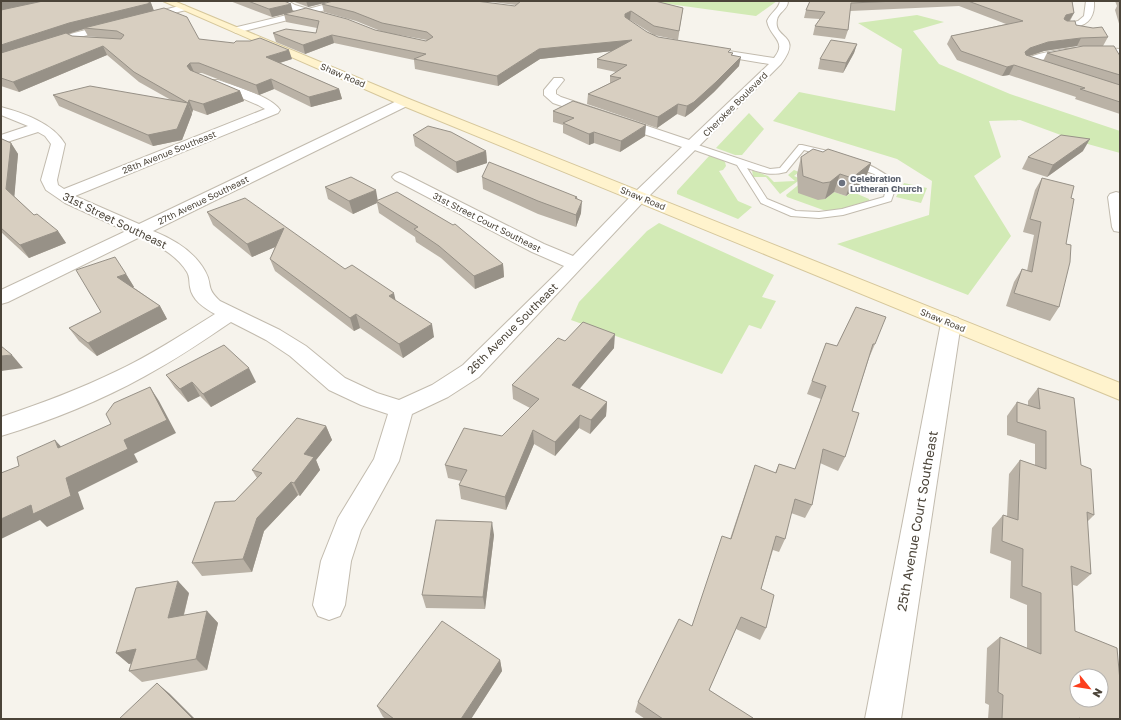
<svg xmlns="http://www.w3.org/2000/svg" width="1121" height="720" font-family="'Golos Text',sans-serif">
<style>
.green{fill:#d2eab5}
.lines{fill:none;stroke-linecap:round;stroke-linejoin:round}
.lane-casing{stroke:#c2bbae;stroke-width:2}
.street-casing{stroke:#c2bbae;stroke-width:2}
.secondary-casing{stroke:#d6c79b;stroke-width:2}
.lane{fill:#fff;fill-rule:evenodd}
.street{fill:#fff;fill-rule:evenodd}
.secondary{fill:#fff3cd;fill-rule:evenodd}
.wall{fill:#bab2a6;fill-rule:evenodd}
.shaded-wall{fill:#979187}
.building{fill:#d8cfc1;stroke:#979187;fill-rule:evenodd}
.worship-dot{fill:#6b7280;stroke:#fff;stroke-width:1.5}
.labels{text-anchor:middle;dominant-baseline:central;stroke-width:4;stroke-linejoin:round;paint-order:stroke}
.far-street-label{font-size:9px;fill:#4b4439;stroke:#fff}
.far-worship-label{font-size:9px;font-weight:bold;fill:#5b616d;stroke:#fff;text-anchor:start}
.street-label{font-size:11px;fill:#4b4439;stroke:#fff}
.near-street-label{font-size:13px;fill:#4b4439;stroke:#fff}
</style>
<rect width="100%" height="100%" fill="#f6f3ec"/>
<g class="green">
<path d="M647,1H777L756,16Z"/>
<path d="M917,15L944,22L913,31L939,64L1010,94L1120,131V153L1077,141L1020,120L989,121L1001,157L974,176L1011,236L968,295L837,244L929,215L932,181L897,159L773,121L799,92L895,111L902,49L858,23Z"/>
<path d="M749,113L764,129L742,155H735L716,148Z"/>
<path d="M710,155L721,159L725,162L726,166L723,170L719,171L738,201L752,207L738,219L677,194V191Z"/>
<path d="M752,170L768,176L774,182L795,181L788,175L794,170L799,172L794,176L801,179L780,194L766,177H753Z"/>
<path d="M802,182L825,199L834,192L846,196L853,192L869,199L870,202L864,204H857L839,210L826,211L787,197L786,195Z"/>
<path d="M904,183L927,188L921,203L896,197Z"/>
<path d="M659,223L774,275L762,297L776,301L761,329L749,325L722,374L571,320L579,302L647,231Z"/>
</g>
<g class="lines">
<g class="lane-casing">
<path id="lane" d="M689,144H695L770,169L780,168L799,145H802L832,152L833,154L832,156L829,157L804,150L786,172C770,176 762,173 747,168L767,199L796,211L819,212L842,209L884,197L887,185L874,174L850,165L849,163L850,161C862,158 889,175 897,184L891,201L843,215L819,218L791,216L761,203L737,165L689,148Z"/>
</g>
<g class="street-casing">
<g id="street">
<path d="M278,1H288L295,5L308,9L338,1H352L351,3L318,12L332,16L333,18L332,20L329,21L308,15L236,33L231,30L233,28L299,12L289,9Z"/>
<path d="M780,1H788C788,10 778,12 777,20C773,40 804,33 781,64L645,200L479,377L448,397L412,414L399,461L361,530L351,561L345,605L340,616L329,620L318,616L313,605L321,561L338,518L374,459L388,414L361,405L329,390L290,356L266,340L231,322C203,341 175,360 145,376C100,401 50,421 1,436V417C40,404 80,389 117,371C151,355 183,334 215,314C204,308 192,300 190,287C189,282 190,277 187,272C177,255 157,245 140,237L8,302L1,304V290L126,231L65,203L46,190L41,180L51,144L45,136L38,132L1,144V135L28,126L1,115V107C23,113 53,123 65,144L57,180L58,185L64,189L265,109L258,105L210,84L208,82L210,80H218C234,86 271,96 280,110L278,113L75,196L139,224L401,99H409L411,102L409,105L153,231C173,239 194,251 205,271C213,285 205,287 220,301L280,330L306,346L345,378L377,393L399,400L432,385L463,365L564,266L532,252L395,180L392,177L395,174L400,172L405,174L544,244L573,256L633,194L682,147L553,103L544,95V90L554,78H562L564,80L556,90V94L561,97L689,140L769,64L703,53L698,50L703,47L774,58C788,41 770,38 767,21C770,13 779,9 780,1Z"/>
<path d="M1086,1H1094C1095,15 1090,24 1076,27C1071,28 1067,29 1063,28L1061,26L1063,24L1078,21L1084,16Z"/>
<path d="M183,5L186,6L187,8L186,10L80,37L1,62V56L74,33Z"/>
<path d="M1092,47L1120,49V55L1092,53L1076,54L1041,60L1027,65L1022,62C1030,52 1079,47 1092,47Z"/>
<path d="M1116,192L1120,193V232L1114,231L1112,227L1108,197L1110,194Z"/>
<path d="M951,316L958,318L961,323L901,719H865L941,323L944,318Z"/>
</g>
</g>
<g class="secondary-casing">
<path id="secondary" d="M163,1H174L409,99L1120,383V400L401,105Z"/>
</g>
<use href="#lane" class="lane"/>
<use href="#street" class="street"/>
<use href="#secondary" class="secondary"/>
</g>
<g class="wall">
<path d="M1,1L151,3L154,11L199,39L292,59L280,63L339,89L342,99L311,107L274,89L259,95L202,73H196L240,91L244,101L207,115L193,110L192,113V112V114L182,140L153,146L59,106L53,95L171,100L139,82L107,55L19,92L1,86ZM84,29L88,36L97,37L72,36L68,34Z"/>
<path d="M230,1H284L293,12L375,30L426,41L427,40L383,32L356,21L324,12L322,4L515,6L516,5L484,1H655L683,8L678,40L654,35L630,20H629L647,32L658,37L730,52L733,55L739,66L714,92L692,112L685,117L677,114L657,128L587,104L588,94L610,83V76L616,72L597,68V59L612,51L540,59L498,86L415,69L414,60L334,43L305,54L276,42L273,33H316L317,28L286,22L284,14L272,17Z"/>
<path d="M292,1H332L308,7Z"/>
<path d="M810,1H1072L1074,13L1070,21L1076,25L1108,37L1103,46L1120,56V114L1075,99L1076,97L1009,75L1002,76L957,60L947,44L951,36L1006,24L959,6L850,11L848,30L845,39L813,35L815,26L820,19L804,18L806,10ZM1077,46H1083L1047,53L1043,61L1029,56L1044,51Z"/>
<path d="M1115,1H1120V27L1115,10L1117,6Z"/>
<path d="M857,44L854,53L843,73L818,69L820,59Z"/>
<path d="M553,111L645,136L620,152L594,143L589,145L563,133V125L553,122Z"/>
<path d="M413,135L486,151L487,163L457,173L415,146Z"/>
<path d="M1,139L11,143L18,154L14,196L34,215L58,231L66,243L29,258L1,232Z"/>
<path d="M1083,151L1047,177L1022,169L1028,157Z"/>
<path d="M823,152L871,163L865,180L846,196L834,192L825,199L818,200L798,193L797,174L801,157Z"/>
<path d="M482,177L577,197L581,213L576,227L538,214L483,189Z"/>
<path d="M1042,178L1071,198L1059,307L1050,321L1006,306L1014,282L1022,269L1027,271L1034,235L1023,232L1035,190Z"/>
<path d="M325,187L378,200L503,264L504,277L475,289L441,258L416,242L415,237L379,213L377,203L353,214L328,199Z"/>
<path d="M207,212L345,269L396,301L434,337L403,358L360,328L354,331L275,271L270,259L275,247L252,257L213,225Z"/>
<path d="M126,274L134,287H133L160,306L167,319L97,356L79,341L69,328L101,312Z"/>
<path d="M856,307L875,344L869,358L852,411L845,457L838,471L820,463L812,505L805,518L791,513L785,539L779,552L773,550L761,589L766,628L760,640L736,629L709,690L753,719H645L635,712L638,702L692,626L730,539L750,479L775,473L779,464L795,469L821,399L807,394L826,343L837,346Z"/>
<path d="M565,341L614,348L579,389L607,402L606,416L590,434L579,428L555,456L534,444L506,510L461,499L459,485L461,481L448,478L445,465L502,436L530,408L513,399L512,385Z"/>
<path d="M166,375L256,382L211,407L200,396L188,402L175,388Z"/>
<path d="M1038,388L1081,465L1094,515L1087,522L1091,574L1077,586L1073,585L1075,631L1120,719H988L989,705L985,703L987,648L1000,637L1027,648V605L1010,598L1011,561L990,553L992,528L1003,515L1007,516L1009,474L1020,460L1035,465V444L1007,435V416L1017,402L1028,406V401Z"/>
<path d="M326,426L332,440L316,460L320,470L300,496L298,495L264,531L252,572L202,576L192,563L235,501L257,478L252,470Z"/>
<path d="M494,535L485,609L426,608L422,595Z"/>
<path d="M189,593L184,615L207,611L218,623L207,670L142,682L129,671L131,663L129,664L116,653Z"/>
<path d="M500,660L502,671L471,719H386L383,717L377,706Z"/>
</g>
<g class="shaded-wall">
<path d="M4,1H45L1,10V2Z"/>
<path d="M306,1H332L308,7Z"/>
<path d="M151,3L154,11L84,28V29L74,32L1,56V45L69,23Z"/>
<path d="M291,4L293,12L272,17L269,9Z"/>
<path d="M631,11L630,20L624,23L625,14Z"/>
<path d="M1074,13L1069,21L1062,23L1066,15Z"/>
<path d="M332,35L334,43L305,54L303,45Z"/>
<path d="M1081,38L1077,46L1044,51L1026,57L1025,52L1030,48L1048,42Z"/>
<path d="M632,40L631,49L540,59L498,86L497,76L539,49Z"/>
<path d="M857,44L854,53L843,73L846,63Z"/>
<path d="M103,46L107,55L19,92L13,82Z"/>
<path d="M289,50L292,59L269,66L266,57Z"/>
<path d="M741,57L739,66L714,92L692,112L685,117L687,106Z"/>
<path d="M190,63L194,72L190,76L187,66Z"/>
<path d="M1014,65L1009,75L1002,76L1007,67Z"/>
<path d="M271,79L274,89L259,95L256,85Z"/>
<path d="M339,89L342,99L311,107L309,97Z"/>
<path d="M240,91L244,101L207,115L203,104Z"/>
<path d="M189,100L193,110L192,113L188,103Z"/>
<path d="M188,103L192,114L182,140L153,146L148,135Z"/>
<path d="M678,104L677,114L657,128L658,117Z"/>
<path d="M646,125L645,136L620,152L621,141Z"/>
<path d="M594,132V143L589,145V134Z"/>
<path d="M1090,139L1083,151L1047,177L1053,165Z"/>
<path d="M11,143L18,154L14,201L6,189Z"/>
<path d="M486,151L487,163L457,173L456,162Z"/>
<path d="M871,163L865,180L846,196L852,178Z"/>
<path d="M840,174L834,192L825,199L830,182Z"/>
<path d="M376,190L378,202L376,201L377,203L353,214L349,201Z"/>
<path d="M582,201L581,213L576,227V215Z"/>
<path d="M284,228L289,241L252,257L247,244Z"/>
<path d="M58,231L66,243L29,258L20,245Z"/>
<path d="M503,264L504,277L475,289L474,276Z"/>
<path d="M126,274L134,287L125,290L117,277Z"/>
<path d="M394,293L397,307L389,296Z"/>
<path d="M160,306L167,319L97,356L88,343Z"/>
<path d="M356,314L360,328L354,331L350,318Z"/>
<path d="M432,324L434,337L403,358L399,344Z"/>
<path d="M615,334L614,348L571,399L572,385Z"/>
<path d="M12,355L23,368L1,371V356Z"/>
<path d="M249,368L256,382L211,407L203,394Z"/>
<path d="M192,382L200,396L188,402L180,389Z"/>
<path d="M150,387L159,401L176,433L134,454L138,462L78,492L84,509L47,527L40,520L1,539V519L31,505L66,478L124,440Z"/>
<path d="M607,402L606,416L590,434L591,420Z"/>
<path d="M580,415L579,428L555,456V442Z"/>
<path d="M326,426L332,440L316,460L320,470L300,496L294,483L304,454Z"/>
<path d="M533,430L534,444L506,510L505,497Z"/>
<path d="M55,440L67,453L58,448Z"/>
<path d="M291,482L298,495L264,531L252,572L243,559L257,518Z"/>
<path d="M492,522L494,535L485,609L483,597Z"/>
<path d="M178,581L189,593L180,629L168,618Z"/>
<path d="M207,611L218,623L207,670L196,659Z"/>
<path d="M136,649L148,660L129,664L116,653Z"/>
<path d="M500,660L502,671L471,719H461Z"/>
<path d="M157,683L170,694L195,719H193Z"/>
</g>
<g class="building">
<path d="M43,1H146L151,3L69,23L1,45V10Z"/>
<path d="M248,1H284L291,4L269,9Z"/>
<path d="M333,1H476L515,6L521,1H655L683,8L679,31L654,26L631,11L625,14V17L647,32L658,37L731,49L728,52L733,53L731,55L741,57L716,82L694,102L687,106L678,104L658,117L588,94L621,78L610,76L627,65L597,59L632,40L539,49L497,76L414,59L426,54L332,35L303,45L273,33L286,29L316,33L319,21L284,14L306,8L347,19L375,30L426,41L433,37L427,32L382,23L354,12L322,4Z"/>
<path d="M810,1H897L851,3L848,30L815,26L825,12L806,10Z"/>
<path d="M968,1H1072L1074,13L1066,15L1064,19L1067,21H1075L1076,25L1093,28L1102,27L1108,37L1081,38L1048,42L1030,48L1025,52L1026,55L1120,85V102L1080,89L1085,88L1014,65L1007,67L961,51L951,36L1023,21Z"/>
<path d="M164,8L187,17L199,39L234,43L236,41H250L260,38L289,50L266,57L339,89L309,97L271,79L256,85L199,63H190L187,66L190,70L240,91L203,104L189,100L188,103L134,72L103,46L13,82L1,78V53L66,33L72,36L121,39L124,35L117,31L84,28Z"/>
<path d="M831,40L857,44L846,63L820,59Z"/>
<path d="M1083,46H1114L1120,56V75L1047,53Z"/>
<path d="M90,86L188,103L177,129L148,135L53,95Z"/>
<path d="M573,101L646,125L621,141L594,132L589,134L563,123L574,118L553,111Z"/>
<path d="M428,126L451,132L486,151L456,162L413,135Z"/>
<path d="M1061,135L1090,139L1053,165L1028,157Z"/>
<path d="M1,139H2L11,143L6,189L34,215L37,214L58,231L20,245L1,228Z"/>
<path d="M813,149L823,152L828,149L871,163L852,178L840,174L830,182L823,183L803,176L801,157Z"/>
<path d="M489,162L577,197L575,198L582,201L576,215L538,201L482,177Z"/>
<path d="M351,177L376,190L349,201L325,187Z"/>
<path d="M1042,178L1074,186L1071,198L1074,199L1066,244L1071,245L1070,262L1059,307L1014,293L1022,269L1032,272L1041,222L1030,219Z"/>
<path d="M397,192L453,225L455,224L503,264L474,276L439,246L414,229L418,227L376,201Z"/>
<path d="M245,198L345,269L352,265L394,293L389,296L432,324L399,344L356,314L350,318L270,259L284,228L247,244L207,212Z"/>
<path d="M115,257L126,274L117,277L160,306L88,343L69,328L101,312L76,270Z"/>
<path d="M856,307L886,317L875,344H873L852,411L859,413L845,457L823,449L812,505L795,499L785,539L776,536L761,589L774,595L766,628L741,617L709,690L753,718V719H663L638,702L679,619L692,626L722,536L731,539L755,465L776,473L779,464L795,469L826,386L812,381L826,343L837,346Z"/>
<path d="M583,322L615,334L572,385L607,402L591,420L580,415L555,442L533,430L505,497L459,485L467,470L445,465L464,428L502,436L539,399L512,385L558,338L565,341Z"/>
<path d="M224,345L249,368L203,394L192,382L180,389L166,375Z"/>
<path d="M1,346L12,355L1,356Z"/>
<path d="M150,387L167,420L124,440L128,449L66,478L71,496L33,514L31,505L1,519V473L19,466L17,457L55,440L58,448L111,424L106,414L114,403Z"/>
<path d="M1038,388L1074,398L1081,465L1091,469L1094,515L1087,512L1091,574L1071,566L1075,631L1117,648L1120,681V719H1081L1079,718V719H1002L1003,695L998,692L1000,637L1041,654V593L1022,586L1023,549L1002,541L1003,515L1018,520L1020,460L1046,469V431L1017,422V402L1040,409ZM1077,676H1101V700H1077Z"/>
<path d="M297,418L326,426L304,454L314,457L294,483L291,482L257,518L243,559L192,563L215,502L235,501L262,473L252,470Z"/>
<path d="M436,520L492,522L483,597L422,595Z"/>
<path d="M178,581L168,618L207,611L196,659L129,671L136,649L116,653L136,588Z"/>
<path d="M442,621L500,660L461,719H394L377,706Z"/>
<path d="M157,683L193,719H119Z"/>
</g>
<circle class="worship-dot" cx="842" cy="183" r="4"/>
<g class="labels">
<g class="far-street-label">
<text transform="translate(343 75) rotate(23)">Shaw Road</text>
<text transform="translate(735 104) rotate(-45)">Cherokee Boulevard</text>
<text transform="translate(169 152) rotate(-22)">28th Avenue Southeast</text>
<text transform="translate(643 198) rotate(22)">Shaw Road</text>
<text transform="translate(203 200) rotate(-26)">27th Avenue Southeast</text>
<text transform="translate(487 222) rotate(27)">31st Street Court Southeast</text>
<text transform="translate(943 320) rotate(22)">Shaw Road</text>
</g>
<g class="far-worship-label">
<text x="850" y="178">Celebration<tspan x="850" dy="10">Lutheran Church</tspan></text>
</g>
<g class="street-label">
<text transform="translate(115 220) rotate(26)">31st Street Southeast</text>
<text transform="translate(512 328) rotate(-45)">26th Avenue Southeast</text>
</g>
<g class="near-street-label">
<text transform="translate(917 521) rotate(-80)">25th Avenue Court Southeast</text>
</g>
</g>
<rect width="1121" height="720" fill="none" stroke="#4b4439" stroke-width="4"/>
<g transform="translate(1089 688) rotate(120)"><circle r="19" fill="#ffffff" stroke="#b7b4b0"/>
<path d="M0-3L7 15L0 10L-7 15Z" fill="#fc3f1d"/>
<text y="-6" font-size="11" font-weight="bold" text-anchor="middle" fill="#4b4439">N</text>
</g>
</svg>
